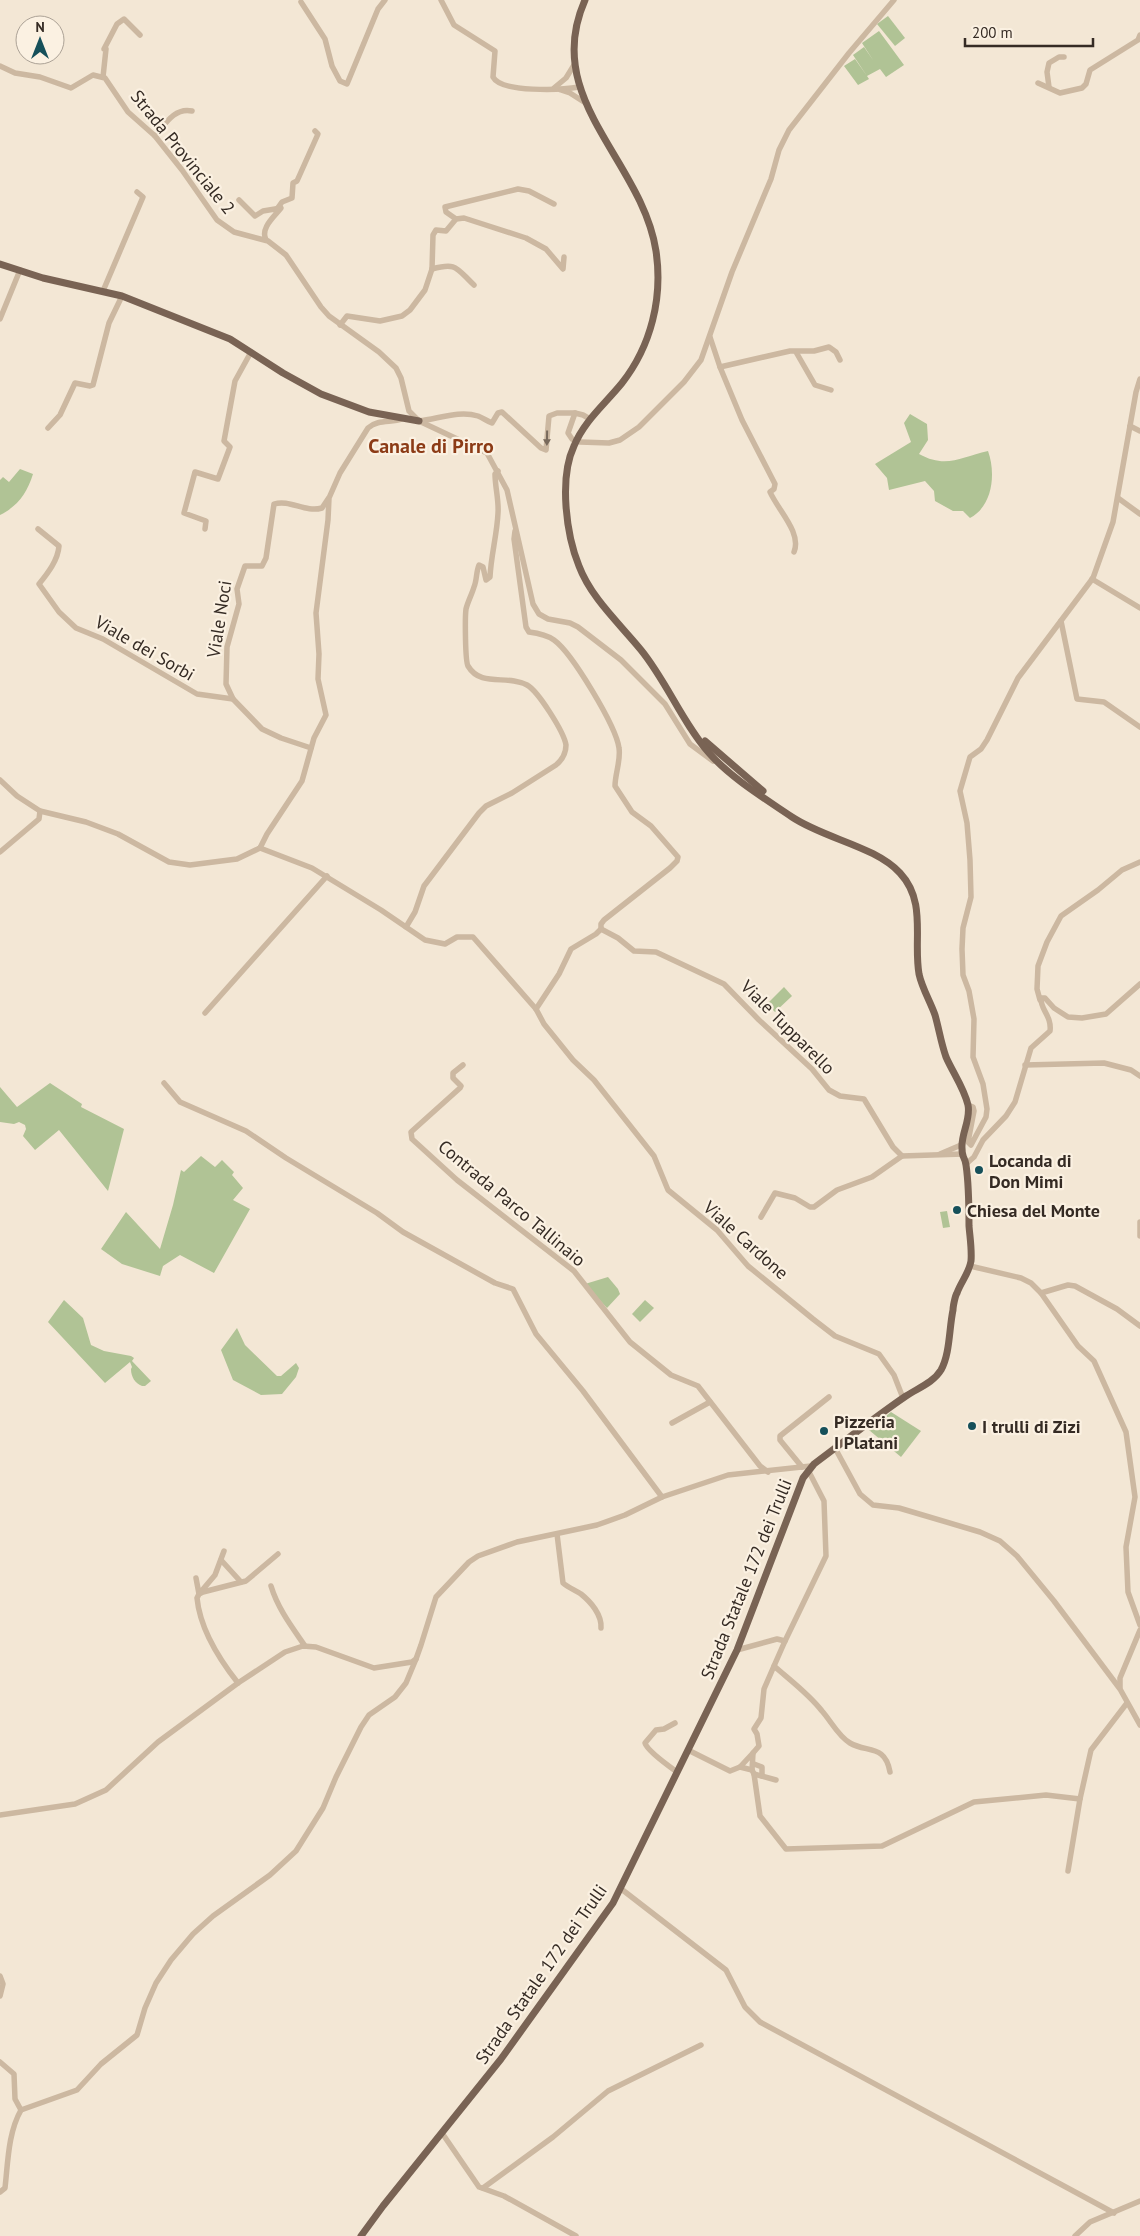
<svg xmlns="http://www.w3.org/2000/svg" width="1140" height="2236" font-family="'PT Sans',sans-serif">
<style>
.green{fill:#b0c395}
.lines{fill:none;stroke-linecap:round;stroke-linejoin:round}
.minor{stroke:#ccb8a1;stroke-width:5.5}
.major{stroke:#796354;stroke-width:7}
.oneway{fill:#796a5c}
.poi-dot{fill:#16505a;stroke:#fbf1e2;stroke-width:2}
.labels{text-anchor:middle;dominant-baseline:central;stroke-width:4.5;stroke-linejoin:round;paint-order:stroke}
.street-label{font-size:18px;fill:#352b24;stroke:#fbf1e2}
.poi-label{font-size:18px;font-weight:bold;fill:#352b24;stroke:#fbf1e2;text-anchor:start}
.quarter-label{font-size:20px;font-weight:bold;fill:#8c3b16;stroke:#fbf1e2}
</style>
<rect width="100%" height="100%" fill="#f3e7d5"/>
<g class="green">
<path d="M888,16L905,38L895,46L877,24Z"/>
<path d="M879,31L904,65L886,77L880,69L867,76L869,79L858,85L844,66L855,59L867,76L853,55L864,47L873,60L862,43Z"/>
<path d="M910,414L927,424L928,440L919,454C946,469 961,457 988,451C996,473 993,506 970,518L963,511H953L935,501L934,491L925,481L889,490L887,478L875,464L911,442L904,423Z"/>
<path d="M20,469L33,474C27,493 18,506 0,515V480L3,477L9,482Z"/>
<path d="M784,987L792,996L775,1012L767,1004Z"/>
<path d="M50,1083L82,1104L81,1107L124,1129L108,1191L59,1130L35,1150L23,1136L26,1129L25,1125L19,1122L14,1124L0,1122V1087L17,1107Z"/>
<path d="M201,1156L215,1167L222,1160L234,1172L232,1175L243,1188L233,1200L250,1209L214,1273L180,1255L163,1266L160,1276L122,1264L101,1249L126,1212L160,1249L173,1205L181,1170L184,1172Z"/>
<path d="M947,1211L950,1227L943,1228L940,1212Z"/>
<path d="M608,1277L618,1289L620,1294L607,1308L585,1284Z"/>
<path d="M64,1300L83,1318L91,1345L104,1351L131,1356L134,1358L132,1361L151,1381L145,1386H142C135,1383 131,1377 131,1369L132,1367L130,1362L105,1383L48,1322Z"/>
<path d="M645,1300L654,1308L640,1322L632,1314Z"/>
<path d="M237,1328L245,1345L277,1376H281L296,1363L299,1368L296,1377L282,1394L261,1395L233,1380L221,1350Z"/>
<path d="M891,1412L921,1431L901,1457L869,1430Z"/>
</g>
<g class="lines">
<g class="minor">
<path d="M441,0L454,25L495,51L493,77C501,93 562,90 579,87"/>
<path d="M301,2L325,39L332,66L340,81L347,84L378,9L385,0"/>
<path d="M0,66L15,73L40,77L71,88L93,75L105,78L128,112L155,136L182,170L217,220L234,232L268,241L286,255L321,307L329,316L379,352L396,368L401,378L409,411L419,421L487,453L507,490L533,604L539,614L548,619L570,623L578,627L621,660L665,704L690,744L713,761"/>
<path d="M103,77L106,49H104L117,24L124,19L140,35"/>
<path d="M1038,83L1060,93L1082,88L1086,84L1090,70L1138,40L1140,35"/>
<path d="M1049,87L1047,72L1049,63L1059,57H1064"/>
<path d="M554,88L566,78L574,65"/>
<path d="M561,90L570,93L584,102"/>
<path d="M155,136C165,124 175,107 192,111"/>
<path d="M239,200L255,216L263,211L281,208C274,217 260,228 266,240"/>
<path d="M277,209L282,202L292,198L293,183L297,181L318,134L315,131"/>
<path d="M456,219L446,212L445,207L518,189L529,191L554,204"/>
<path d="M432,269C457,262 456,268 474,285"/>
<path d="M103,291L143,197L137,192"/>
<path d="M0,319L20,270"/>
<path d="M340,325L347,316L380,321L402,316L410,310L425,290L432,269L433,235L436,230L446,231L456,219L464,218L526,238L546,249L563,269L564,257"/>
<path d="M710,337L720,367L742,420L775,484L774,489L770,492C778,510 802,533 794,552"/>
<path d="M796,352L815,385L831,390"/>
<path d="M720,367L790,351H814L829,347L836,352L840,360"/>
<path d="M419,421C438,419 459,410 478,416C483,418 487,421 492,423L498,413L502,412L541,448L546,450L549,416L557,413H575"/>
<path d="M1130,426L1140,431"/>
<path d="M48,428L60,415L75,383L90,386L93,385L109,323L122,296"/>
<path d="M572,439L568,433L575,413L583,415L590,419"/>
<path d="M580,442L609,443L620,440L639,427L684,382L701,360L732,272L771,179L779,150L789,130L849,53L894,0"/>
<path d="M1118,498L1140,514"/>
<path d="M38,529L59,546C58,560 48,573 39,584L59,612L76,628L103,639L197,694L233,699L262,729L281,738L311,748"/>
<path d="M205,529L206,521L184,513L195,472L218,479L230,447L224,441L235,381L251,352"/>
<path d="M515,531L514,539L526,627L529,632C537,633 547,635 554,640C572,653 616,726 619,748C621,760 615,774 615,786L632,812L651,826L678,857L677,861L670,868L604,920L601,924V929L596,934L571,949L559,974L536,1009"/>
<path d="M1092,579L1140,608"/>
<path d="M1061,621L1077,699L1104,702L1140,727"/>
<path d="M233,699L226,684L227,647L239,604L237,589L245,566H262L266,558L274,504C290,499 305,513 322,508L328,499"/>
<path d="M0,780L17,796L40,811L86,822L118,834L169,862L190,865L237,859L260,848"/>
<path d="M260,848L312,868L381,910L425,940L445,944L457,937H473L536,1009L544,1024L573,1060L594,1080L654,1156L668,1190L717,1230L748,1266L813,1319L835,1336L879,1354L894,1375L903,1398"/>
<path d="M260,848L267,834L302,781L314,738L326,715L318,679L319,654L316,613L328,520L329,498L340,473L368,428C378,419 391,423 402,419"/>
<path d="M0,852L39,819L40,811"/>
<path d="M406,927L415,912L424,886L479,813L486,806L512,793L556,765C562,760 566,753 566,745C564,732 538,691 527,685C507,674 481,688 468,666C465,661 465,616 466,609C468,601 472,594 474,587C477,580 476,572 479,565L483,567L486,580L490,577C491,555 497,535 498,513C499,500 495,487 495,474L498,471"/>
<path d="M601,929L618,938L634,951L656,952L724,984L759,1020L812,1069L829,1090L840,1096L864,1099L893,1147L902,1156L963,1154"/>
<path d="M1040,1000L1037,989L1038,966L1047,942L1061,916L1098,890L1122,870L1140,862"/>
<path d="M205,1013L327,876"/>
<path d="M463,1065L453,1073V1078L461,1086L460,1088L411,1132L412,1139L457,1180L574,1271L630,1342L671,1375L698,1386L760,1466L768,1472"/>
<path d="M1025,1065L1104,1063L1131,1070L1140,1076"/>
<path d="M164,1083L180,1102L246,1131L286,1158L377,1213L403,1232L495,1283L513,1289L536,1334L583,1391L662,1497"/>
<path d="M968,1105L973,1107L974,1111L968,1142L971,1145L986,1117L987,1109L983,1084L973,1057L974,1019L969,991L963,975L962,949L963,928L971,897L970,860L967,823L960,791L970,757L981,749L987,740L1018,678L1093,578L1113,522L1136,392L1140,379"/>
<path d="M940,1154L961,1145"/>
<path d="M966,1164L974,1157L983,1140L1006,1116L1015,1102L1031,1048L1050,1031C1052,1016 1040,1009 1041,998H1045L1054,1008L1068,1017L1082,1018L1106,1014L1140,984"/>
<path d="M761,1217L775,1193L795,1198L810,1207H814L837,1190L872,1177L902,1156"/>
<path d="M1140,1222V1236"/>
<path d="M970,1266L1021,1278L1031,1283L1041,1293L1078,1346L1094,1361L1126,1432L1135,1497L1126,1547L1128,1592L1140,1625"/>
<path d="M1041,1293L1068,1285L1075,1286L1117,1309L1140,1326"/>
<path d="M672,1423L710,1402"/>
<path d="M835,1448L860,1494L873,1505L899,1508L980,1532L1000,1541L1017,1556L1054,1601L1120,1689L1140,1725"/>
<path d="M802,1467L780,1440V1436L829,1397"/>
<path d="M557,1534L563,1583C569,1588 575,1590 581,1594C591,1602 602,1615 601,1628"/>
<path d="M221,1560L241,1582"/>
<path d="M196,1578L199,1594L215,1575L224,1551"/>
<path d="M271,1586C278,1609 292,1627 305,1646"/>
<path d="M785,1641L774,1666C790,1680 809,1694 822,1711C831,1721 838,1736 850,1743C867,1753 885,1744 890,1772"/>
<path d="M737,1650L777,1639L785,1641L826,1556L824,1501L808,1470"/>
<path d="M238,1683C219,1659 200,1629 197,1598L199,1594L203,1592L246,1581L278,1554"/>
<path d="M1120,1687V1678L1140,1630"/>
<path d="M675,1723L664,1729L656,1730L645,1743C647,1750 670,1767 677,1772"/>
<path d="M688,1750L730,1771L740,1767L752,1770L754,1774L760,1816L786,1849L882,1846L974,1802L1046,1795L1080,1799L1091,1750L1127,1703"/>
<path d="M753,1753L759,1746L757,1734L754,1729L761,1718L764,1689L774,1666"/>
<path d="M754,1764L762,1767V1776"/>
<path d="M740,1767L753,1753L752,1770"/>
<path d="M754,1774L776,1780"/>
<path d="M0,1815L75,1804L106,1790L158,1742L238,1683L285,1652L303,1646L316,1647L374,1668L412,1662L416,1659L421,1645L436,1597L469,1562L478,1556L517,1542L597,1525L625,1515L662,1497L728,1475L811,1466"/>
<path d="M1068,1871L1080,1799"/>
<path d="M620,1888L726,1970L745,2007L760,2022L1114,2213"/>
<path d="M0,1976L3,1984L0,1996"/>
<path d="M0,2062L14,2074L15,2099L21,2110"/>
<path d="M442,2133L479,2187L504,2196L576,2236"/>
<path d="M483,2188L553,2137L608,2091L701,2045"/>
<path d="M0,2192L5,2188C8,2162 8,2133 21,2110L77,2090L101,2064L137,2035L145,2008L156,1983L171,1960L193,1934L213,1916L270,1875L296,1851L323,1808L336,1777L361,1727L369,1715L395,1697L406,1683L416,1659"/>
<path d="M1075,2236L1090,2222L1140,2201"/>
</g>
<g class="major">
<path d="M0,264L43,278L122,296L230,339L283,373L321,394L369,412L419,421"/>
<path d="M705,741L763,791"/>
<path d="M361,2236L383,2206L501,2059L613,1903L737,1650L803,1478L814,1464C845,1441 875,1417 906,1396C918,1388 933,1383 941,1370C950,1354 949,1329 953,1310C953,1307 955,1296 957,1293C961,1282 969,1273 971,1261C972,1250 970,1238 969,1226C969,1206 969,1185 966,1165C964,1154 962,1159 962,1148C961,1133 971,1120 968,1105C964,1088 953,1073 946,1057C941,1043 939,1029 935,1015C930,1001 922,988 919,974C913,939 927,902 900,873C875,846 825,839 792,817C764,798 731,778 709,753C682,722 667,682 641,650C620,624 591,598 579,566C566,534 559,478 574,446C584,421 605,404 622,383C651,346 663,298 656,251C642,160 541,99 585,0"/>
</g>
</g>
<defs><path id="oneway-solid" d="M-6-.8H1V-3.2L6.5 0L1 3.2V.8H-6Z" transform="scale(1.25)"/></defs>
<use class="oneway" href="#oneway-solid" transform="translate(547 438) rotate(91)"/>
<g class="poi-dot">
<circle cx="979" cy="1170" r="5"/>
<circle cx="957" cy="1210" r="5"/>
<circle cx="972" cy="1426" r="5"/>
<circle cx="824" cy="1431" r="5"/>
</g>
<g class="labels">
<g class="street-label">
<text transform="translate(183 152) rotate(51)">Strada Provinciale 2</text>
<text transform="translate(219 619) rotate(-81)">Viale Noci</text>
<text transform="translate(145 648) rotate(30)">Viale dei Sorbi</text>
<text transform="translate(788 1027) rotate(45)">Viale Tupparello</text>
<text transform="translate(512 1203) rotate(40)">Contrada Parco Tallinaio</text>
<text transform="translate(746 1240) rotate(42)">Viale Cardone</text>
<text transform="translate(746 1579) rotate(-68)">Strada Statale 172 dei Trulli</text>
<text transform="translate(541 1974) rotate(-55)">Strada Statale 172 dei Trulli</text>
</g>
<g class="poi-label">
<text x="989" y="1160">Locanda di<tspan x="989" dy="21">Don Mimi</tspan></text>
<text x="967" y="1210">Chiesa del Monte</text>
<text x="834" y="1421">Pizzeria<tspan x="834" dy="21">I Platani</tspan></text>
<text x="982" y="1426">I trulli di Zizi</text>
</g>
<g class="quarter-label">
<text x="431" y="446">Canale di Pirro</text>
</g>
</g>
<g transform="translate(40 40)"><circle r="24" fill="#fbf1e2" stroke="#aca296"/>
<path d="M0-4L9 19L0 12L-9 19Z" fill="#16505a"/>
<text y="-8" font-size="14" font-weight="bold" text-anchor="middle" fill="#352b24">N</text>
</g>
<path d="M965 38v8h128v-8" fill="none" stroke="#352b24" stroke-width="2.5"/>
<text x="972" y="38" font-size="15" fill="#352b24" stroke="#fbf1e2" stroke-width="4" paint-order="stroke">200 m</text>
</svg>
